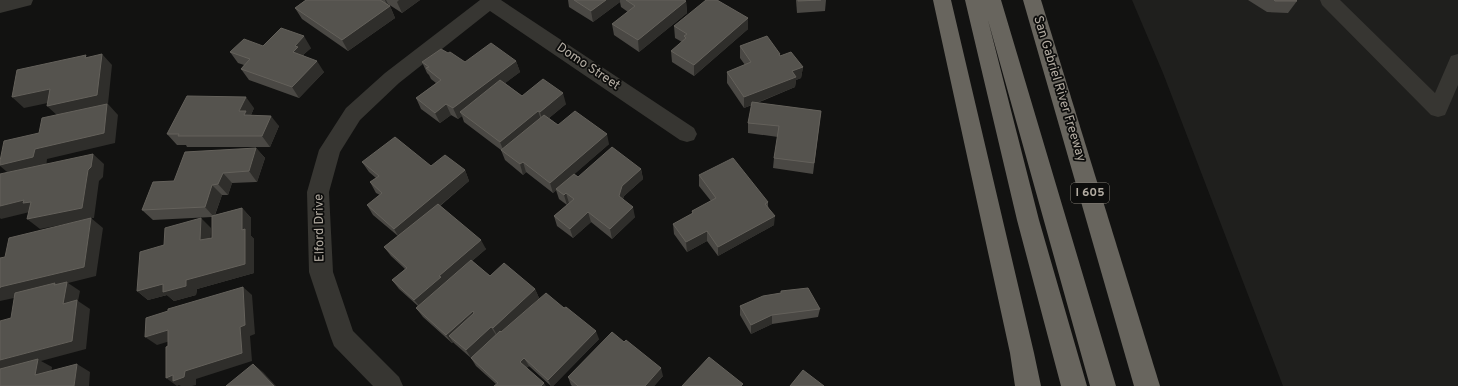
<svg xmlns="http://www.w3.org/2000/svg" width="1458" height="386" font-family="Overpass,sans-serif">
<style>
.built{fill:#1f1f1d}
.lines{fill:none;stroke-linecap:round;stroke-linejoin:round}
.minor{fill:#373632;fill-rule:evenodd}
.highway{fill:#68655e;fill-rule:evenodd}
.wall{fill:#4a4844}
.shaded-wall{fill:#2f2e2b}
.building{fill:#55534e;stroke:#64615b}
.labels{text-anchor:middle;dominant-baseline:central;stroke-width:3.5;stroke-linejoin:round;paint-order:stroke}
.shield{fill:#0d0d0c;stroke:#817c75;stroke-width:1}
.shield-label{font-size:12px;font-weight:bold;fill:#b3aca2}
.street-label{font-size:13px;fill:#b3aca2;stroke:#0d0d0c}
</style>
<rect width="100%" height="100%" fill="#121211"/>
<path class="built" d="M1132,0H1458V386H1283L1163,73Z"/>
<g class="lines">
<g class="minor">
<path d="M0,0H33L31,5L0,13Z"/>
<path d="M480,0H501L694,128L697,134L694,140L687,142L680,140L490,11L399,83L360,120L340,152L329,192L333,272L353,331L399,377L403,386H373L334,346L331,338L309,272L307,192L319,150L346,108L385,73Z"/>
<path d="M1320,0H1340L1435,93L1451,56L1458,54V85L1445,115L1438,117L1431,115L1322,5Z"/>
</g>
<g class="highway">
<path d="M933,0H951L1034,353L1041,386H1015L1010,353Z"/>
<path d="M965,0H1001L1116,386H1090L988,20L1039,220L1087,386H1061L1017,220Z"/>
<path d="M1023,0H1041L1160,386H1134Z"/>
</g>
</g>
<g class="wall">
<path d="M306,0H420L402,13L388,4V5L390,6L395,18L348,51L302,19L295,8Z"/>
<path d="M568,0H684L686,1L687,13L639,52L614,35L612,24L628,12L621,7L620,2L593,22L569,7Z"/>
<path d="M796,0H826L825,11L797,13Z"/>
<path d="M1248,0H1296L1297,1L1288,13L1267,12Z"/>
<path d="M748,18V29L694,76L672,62L671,51L682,42L675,38L674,26Z"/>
<path d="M263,46L311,48L303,55L324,72L299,98L249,80L241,69L244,65L238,63L230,52Z"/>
<path d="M740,46L780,54V56L803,67L801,78L796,80L795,87L757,103L821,111L813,174L773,168L774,158L778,137L748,133V123L752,105L744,108L727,83V72L745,65L740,58Z"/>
<path d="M448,53L465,62L516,61L520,72L505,83L522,96L566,104L549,118L558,125L609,144L574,174L578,177L641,169L643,179L624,196L623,199L635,217L612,239L591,222L573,238L557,226L554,216L567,205L559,199L556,190L553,193L526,172L523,175L505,160L501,150L464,122L462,116L458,119L451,115L440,123L421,109L416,98L436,83L431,79L429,75L427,73L422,62Z"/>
<path d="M254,108L251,115L279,126L270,147H187L186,145H177L167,134Z"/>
<path d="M256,148L265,158L257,182L232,183L228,195H222L215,215L242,208L251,218V236L254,239V273L197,289L196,295L174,301L167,295L148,300L137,291L164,245L211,228L210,238H212V217L153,220L142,210L174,181Z"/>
<path d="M362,162L431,166L465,170L469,181L440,206L486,249L472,261L490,276L535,289L539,298L521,315L599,339L553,386H551L529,366L496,384L476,366L471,358L455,344L453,342L452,343L423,317L416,308L418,306L399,289L392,280L405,269L391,256L384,247L398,236L373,215L367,205L380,195L376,193L370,182L376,178L369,172Z"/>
<path d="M699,175L768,202V206L774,225L718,256L707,241L687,252L674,234L673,224L692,214V211L711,201L699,186Z"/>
<path d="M781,291L820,309L818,317L772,324L751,334L740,315V306L781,293Z"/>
<path d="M663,376L654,386H572L571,385L568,377Z"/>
</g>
<g class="shaded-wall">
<path d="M385,0H386L388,4L387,5Z"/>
<path d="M399,0H420L402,13L397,2Z"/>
<path d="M606,0H620V2L593,22L591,11Z"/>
<path d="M686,1L687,13L639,52L638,40Z"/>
<path d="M390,6L395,18L348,51L342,40Z"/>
<path d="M748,18V29L694,76V65Z"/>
<path d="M304,36L311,48L303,55L305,58L293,52L295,46Z"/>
<path d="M102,54L112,65L108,104L118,115L115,143L47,159L46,168L12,176L0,166V165L35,149L59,117L47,106Z"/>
<path d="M317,61L324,72L299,98L292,87Z"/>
<path d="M516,61L520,72L464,114L460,112L462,116L458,119L453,108Z"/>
<path d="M803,67L801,78L796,80L795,87L744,108V97L792,71Z"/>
<path d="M50,89L62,100L24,108L12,97Z"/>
<path d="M563,93L566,104L543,123L540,112Z"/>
<path d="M246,97L254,108L250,117L254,122L239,111Z"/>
<path d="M446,104L451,115L440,123L435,113Z"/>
<path d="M538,111L542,122L504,152L500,142Z"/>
<path d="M271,116L279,126L270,147L262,136Z"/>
<path d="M607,134L609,144L553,193L550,183Z"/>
<path d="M256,148L265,158L257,182L249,171Z"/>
<path d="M93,154L104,164L103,177L99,181L94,218H91L103,228L96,276L68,283L80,291L78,301L90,309L86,349L41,361L52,367L50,383L0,372V360L72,341L15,296L14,298L0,301V287L91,219L40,229L27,219L88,170Z"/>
<path d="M523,162L526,172L523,175L520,164Z"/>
<path d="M641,169L643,179L624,196L621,206L619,196L622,186Z"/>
<path d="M465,170L469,181L400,239L394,229Z"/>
<path d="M223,173L232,183L228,195L218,184Z"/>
<path d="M212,185L222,195L214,217L205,207Z"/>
<path d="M566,193L569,203L567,205L564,195Z"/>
<path d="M24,200L31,202L34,211L1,219L0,218V206Z"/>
<path d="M633,207L635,217L612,239L610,229Z"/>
<path d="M242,208L251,218V236L254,239V273L197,289L196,295L174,301L167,295L148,300L137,291L163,284L186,280L242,230Z"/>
<path d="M588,212L591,222L573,238L570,229Z"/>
<path d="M775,216L774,225L718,256V247Z"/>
<path d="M201,218L211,228L210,250L200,240Z"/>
<path d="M707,231V241L687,252L686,242Z"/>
<path d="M481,240L486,249L445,284L421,308L414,300L439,276Z"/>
<path d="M243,287L252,295L255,334L250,336L252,361L196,379V385L192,386H181L179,385L177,386L166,378L185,371L240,327Z"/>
<path d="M535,289L539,298L498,337L493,328Z"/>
<path d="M473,311L478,319L449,336L453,342L452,343L446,335Z"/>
<path d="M772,315V324L751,334V325Z"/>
<path d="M491,327L496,335L471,358L466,350Z"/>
<path d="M168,330L180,338L157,345L145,337Z"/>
<path d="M596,331L599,339L553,386H551L548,380Z"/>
<path d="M524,358L529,366L525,370L520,362Z"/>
<path d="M77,364L90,372L89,386H74Z"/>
<path d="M253,364L263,372L276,386H274Z"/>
<path d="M661,368L663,376L654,386H645Z"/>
<path d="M544,383L546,386H541Z"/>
</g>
<g class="building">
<path d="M306,0H380L390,6L342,40L295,8Z"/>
<path d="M574,0H606L591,11Z"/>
<path d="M626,0H684L686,1L638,40L612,24L635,6Z"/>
<path d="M706,0H717L748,18L694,65L671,51L686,38L684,36L687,34L674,26Z"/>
<path d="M798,0H821L798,1Z"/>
<path d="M1274,0H1296L1297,1H1275Z"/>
<path d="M281,28L304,36L295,46L298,47L293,52L317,61L292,87L241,69L250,59L230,52L244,39L263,46Z"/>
<path d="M767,36L780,54H779L780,56L791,52L803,67L792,71L796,77L744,97L727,72L751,62L740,46Z"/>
<path d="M491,43L516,61L453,108L446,104L435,113L416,98L441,80L426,68L429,67L422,62L441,49L448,53L450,52L465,62Z"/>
<path d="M102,54L97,95L47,106L50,89L12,97L17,70L86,55L85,58Z"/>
<path d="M543,79L563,93L540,112L538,111L500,142L460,112L500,80L522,96Z"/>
<path d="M187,96L246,97L239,111H246L244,115L271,116L262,136H178L179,134H167Z"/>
<path d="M752,102L821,111L814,163L774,158L779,126L748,123Z"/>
<path d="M107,104L104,133L35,149L33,157L0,165V161L4,141L39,133L42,118Z"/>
<path d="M575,111L607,134L550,183L523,162L520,164L501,150L544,115L558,125Z"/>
<path d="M395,137L431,166L445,155L465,170L394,229L367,205L382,193L370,182L379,176L362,162Z"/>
<path d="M612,147L641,169L622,186L619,196L633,207L610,229L588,212L570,229L554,216L574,199L566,193L564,195L556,189L574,174L578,177Z"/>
<path d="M256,148L249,171L223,173L218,184L212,185L205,207L142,210L153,182L174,181L185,152Z"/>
<path d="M93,154L91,167L88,170L82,208L27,219L31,202L23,203L24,200L0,206V174Z"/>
<path d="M733,158L768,202L765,204L775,216L718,247L707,231L686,242L673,224L693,213L692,211L716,198L699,175Z"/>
<path d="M438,204L481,240L439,276L441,277L414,300L392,280L407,268L384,247Z"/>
<path d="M242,208V230L245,229V264L186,280V286L163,292V284L137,291L140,252L164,245L165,228L201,218L200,240L212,238V216Z"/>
<path d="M91,218L84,267L0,287V288V258L5,257L9,238Z"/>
<path d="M471,260L490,276L504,263L535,289L493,328L491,327L466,350L449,336L474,313L473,311L446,335L416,308Z"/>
<path d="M67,282L63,304L77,300L72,341L0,360V321L11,318L15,293L55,283L54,285Z"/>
<path d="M243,287L245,325L240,327L242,353L185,371L184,377L173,381V375L166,378V347L168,346V330L145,337L146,318L168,311V309Z"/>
<path d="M808,288L820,309L772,315L751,325L740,306L763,296L781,293V291Z"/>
<path d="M546,293L564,308L566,307L596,331L548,380L524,358L520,362L544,383L541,386H494L498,383L471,358L500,331L501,332Z"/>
<path d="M612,332L624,342L626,340L661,368L645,386H578L568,377Z"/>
<path d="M709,357L743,384L741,386H682Z"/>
<path d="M38,359L35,375L77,364L74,386H0V369Z"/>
<path d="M253,364L274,386H226Z"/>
<path d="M803,370L824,386H790Z"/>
</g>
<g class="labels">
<rect class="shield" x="1071" y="183" width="38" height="20" rx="3"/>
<g class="shield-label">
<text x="1090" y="193">I 605</text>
</g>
<g class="street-label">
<text transform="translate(588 67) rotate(34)">Domo Street</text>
<text transform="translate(1059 89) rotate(73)">San Gabriel River Freeway</text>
<text transform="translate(320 228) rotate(-91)">Elford Drive</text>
</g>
</g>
</svg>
